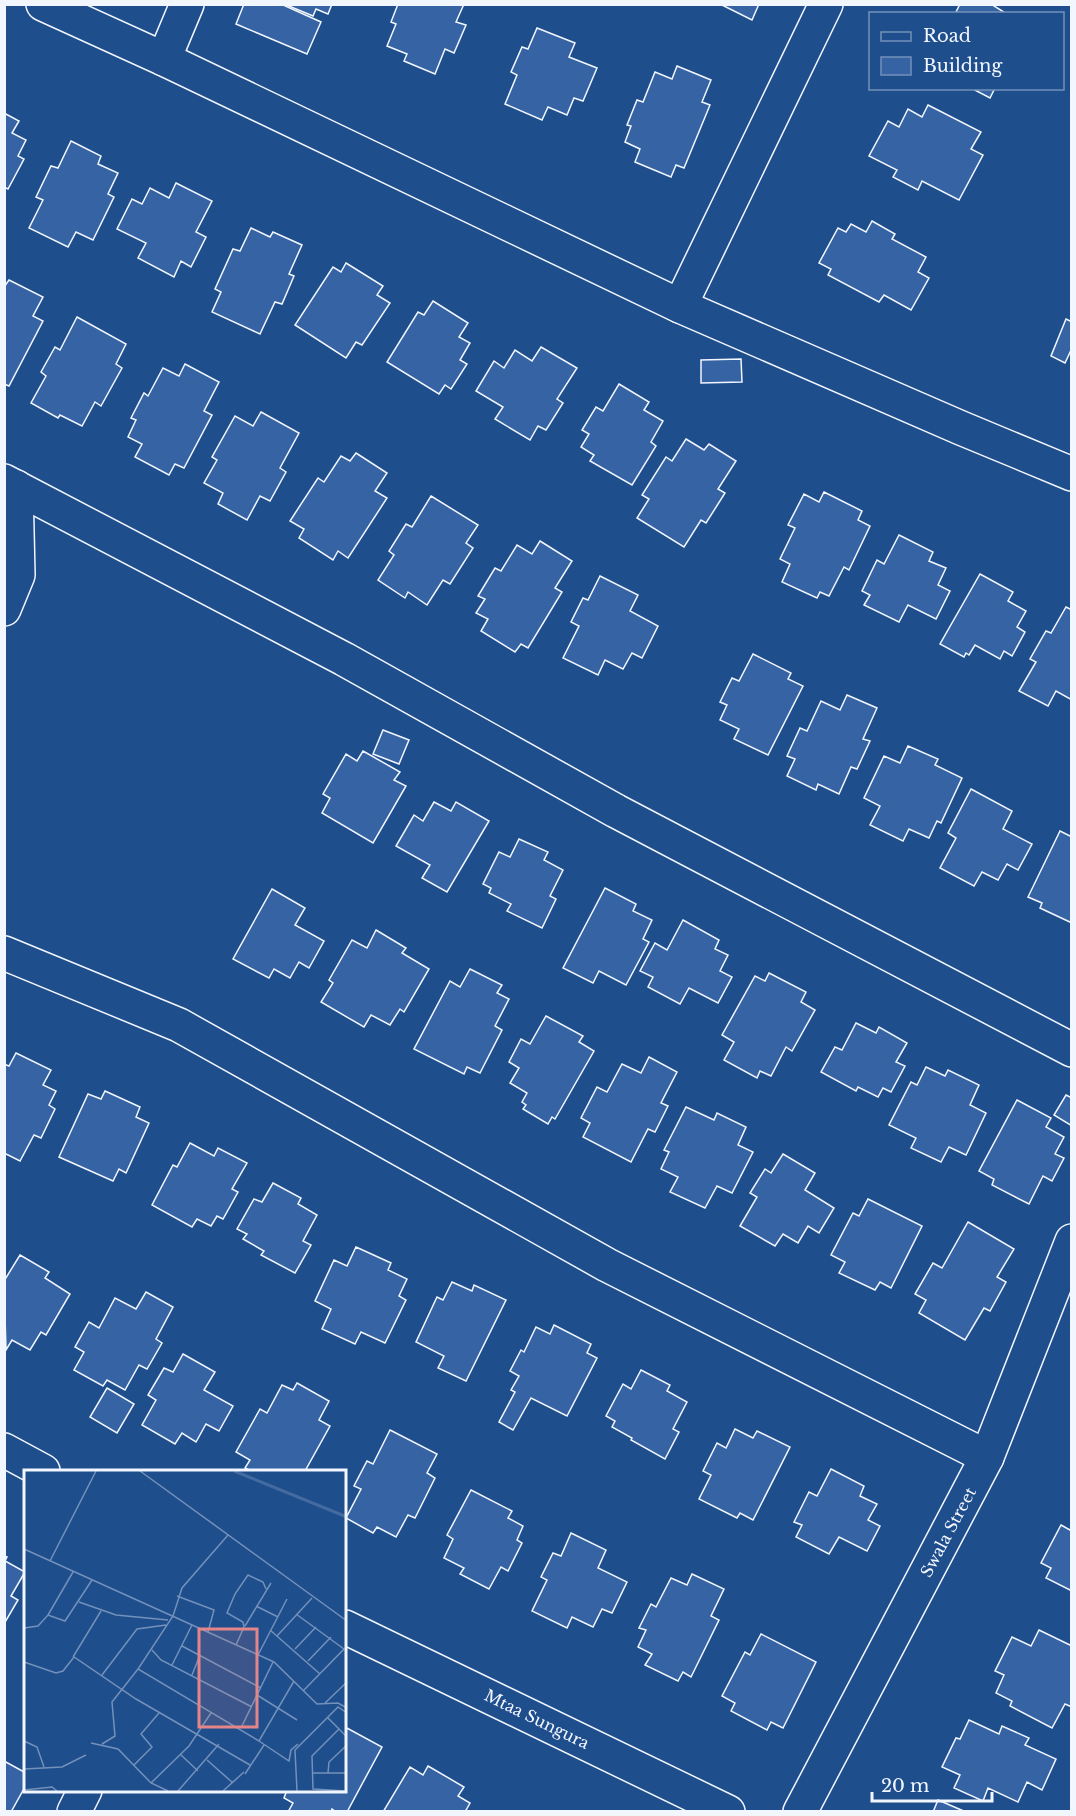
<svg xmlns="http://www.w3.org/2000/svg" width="1076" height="1816" font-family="'Libre Baskerville',serif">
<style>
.building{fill:#3563a3;stroke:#f2f6ff;stroke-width:1.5}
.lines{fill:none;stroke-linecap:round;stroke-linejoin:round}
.minor-casing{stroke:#f2f6ff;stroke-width:36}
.minor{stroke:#1f4e8c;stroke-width:33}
.labels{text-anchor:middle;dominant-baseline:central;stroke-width:4.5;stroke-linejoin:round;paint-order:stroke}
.street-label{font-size:16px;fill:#f2f6ff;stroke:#1f4e8c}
.inset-river{fill:none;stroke:#446ba0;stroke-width:3}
.inset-road{fill:none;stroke:#7391ba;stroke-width:1.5}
.view{fill:#e38589;fill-opacity:0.15;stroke:#e38589;stroke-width:3}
.inset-edge{fill:none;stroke:#f2f6ff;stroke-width:3}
</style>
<rect width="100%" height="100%" fill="#1f4e8c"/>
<g class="building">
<path d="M244,4H281L321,22L307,54L236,24Z"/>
<path d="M284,4H332L328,14L316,9L313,16Z"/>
<path d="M398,4H464L456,22L466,25L454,53L445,49L435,74L404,61L407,54L387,46L396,24L391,22Z"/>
<path d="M720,4H759L752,20Z"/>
<path d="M960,4H991L1007,14H955Z"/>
<path d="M537,28L575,43L569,57L597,68L583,101L574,98L567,115L548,107L542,120L505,104L517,75L511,72L522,47L528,49Z"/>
<path d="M677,66L711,80L702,102L710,105L684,168L676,165L671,177L635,162L640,149L625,142L631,126L627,125L637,100L643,102L655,72L672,79Z"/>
<path d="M971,88H995L990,98Z"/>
<path d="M928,105L981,132L971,149L983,155L959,200L922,181L918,190L893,177L897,170L869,156L888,121L899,127L908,109L922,117Z"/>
<path d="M4,113L19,121L12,133L26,140L18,156L24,159L8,189L4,187Z"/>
<path d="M71,141L101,156L98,164L118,173L108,194L114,197L93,240L76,232L68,247L29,228L43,200L36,197L51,166L58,168Z"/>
<path d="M176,183L212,201L196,232L206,237L191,267L181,261L174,277L138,258L146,243L117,229L132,199L142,204L150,188L169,198Z"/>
<path d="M872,221L895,234L892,239L926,257L918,272L929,278L911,310L884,295L879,302L828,275L831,269L819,263L838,228L846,232L851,224L866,232Z"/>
<path d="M251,228L270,237L273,232L302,245L289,274L294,276L282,304L275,302L260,334L212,312L221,292L215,289L233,249L240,251Z"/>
<path d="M346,263L383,286L377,295L390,303L362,345L356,342L346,358L295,325L333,267L341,272Z"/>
<path d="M9,280L43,297L33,316L43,321L9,386L4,384V287Z"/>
<path d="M433,301L468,323L459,337L470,343L460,360L467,364L451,389L445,385L439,394L387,362L418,312L424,315Z"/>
<path d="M77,317L126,344L116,364L122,368L101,406L95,402L82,426L60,415L58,418L31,403L46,376L41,372L55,347L60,350Z"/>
<path d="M1066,319L1072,322V348L1065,363L1051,356Z"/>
<path d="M541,347L577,368L557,399L563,403L546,430L538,426L530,440L495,419L503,407L476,391L494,361L504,368L515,350L532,361Z"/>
<path d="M741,359L742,382L701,383V360Z"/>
<path d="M185,364L219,382L204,411L212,415L184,468L175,464L169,475L135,457L142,444L128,437L136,420L131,418L144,393L148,396L163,368L179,376Z"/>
<path d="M619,384L649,402L644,410L663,421L651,442L656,446L632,485L590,461L594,455L581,447L589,434L582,430L596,407L603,411Z"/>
<path d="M261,412L299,433L280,468L286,472L270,501L260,496L247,520L218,504L223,493L204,483L217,460L212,457L235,416L253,426Z"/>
<path d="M686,439L704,450L709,444L736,461L718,489L725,493L706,523L701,520L684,547L637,518L649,499L642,495L666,457L672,461Z"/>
<path d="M356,453L387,473L375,491L387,498L348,558L338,551L333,560L299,538L304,529L290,521L318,478L324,482L341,456L350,461Z"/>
<path d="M824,492L862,511L858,520L870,526L849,570L844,567L829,596L820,592L817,598L782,582L790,564L780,559L795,528L788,525L804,494L819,502Z"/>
<path d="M431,496L478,525L466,543L473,548L450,584L443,580L427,605L408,592L405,598L378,580L394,555L389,551L406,524L412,527Z"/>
<path d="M899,535L933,552L929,561L946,568L938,585L950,591L936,619L908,605L899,622L864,605L870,595L862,591L877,560L884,564Z"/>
<path d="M540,541L572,561L555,588L562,592L528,648L521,644L515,652L481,631L488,619L476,613L485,599L478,596L495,568L501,571L517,545L532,554Z"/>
<path d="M980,574L1013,592L1008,601L1026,611L1017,627L1025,632L1012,656L1004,651L1000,659L975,645L969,655L966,653L964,657L940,644Z"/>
<path d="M600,576L638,595L630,611L658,626L642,658L632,653L623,669L605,660L598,675L563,658L579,626L571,622L583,598L588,600Z"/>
<path d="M1066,607L1072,610V700L1056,691L1048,706L1019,691L1036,662L1030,659L1046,631L1051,633Z"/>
<path d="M753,654L791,673L788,679L803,686L768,755L734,739L739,729L720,720L727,705L720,702L732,678L739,681Z"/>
<path d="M847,695L877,708L863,739L870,741L857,769L851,767L839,794L818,784L816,790L787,776L795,759L787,756L800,728L807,731L821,701L840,710Z"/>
<path d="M383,730L409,740L399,764L373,754Z"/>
<path d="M908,746L938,759L935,765L962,778L941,823L937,821L929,838L909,829L903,841L870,825L880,806L864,798L884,756L900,763Z"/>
<path d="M363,751L400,772L394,780L406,786L373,843L322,813L330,798L323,794L346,754L357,761Z"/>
<path d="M971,789L1012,811L1003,829L1032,844L1018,870L1007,864L998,880L982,872L974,886L940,868L956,838L948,833Z"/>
<path d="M434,802L451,811L456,802L489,821L447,892L422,878L430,865L396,846L414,815L423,821Z"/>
<path d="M1060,831L1072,837V923L1040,908L1042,903L1028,897Z"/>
<path d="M519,839L548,852L544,860L563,870L550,896L556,899L542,928L507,911L511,904L489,893L491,888L483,884L499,852L510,857Z"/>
<path d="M605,888L636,904L633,911L652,920L643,939L649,942L626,985L599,971L593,983L563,968Z"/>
<path d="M272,889L305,908L295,925L324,941L309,968L299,962L290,978L274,969L269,978L233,959Z"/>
<path d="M683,920L719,940L715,949L728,955L720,971L732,977L718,1003L689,988L680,1004L648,987L653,977L640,971L655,943L667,950Z"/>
<path d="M376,930L406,948L402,953L429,969L404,1012L400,1009L390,1025L371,1015L364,1027L321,1002L333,983L329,980L352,940L367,948Z"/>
<path d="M470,969L502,985L497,993L509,999L495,1026L502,1030L480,1073L467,1067L464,1074L414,1049L450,981L460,987Z"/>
<path d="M769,973L806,992L801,1002L815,1010L792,1051L786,1047L771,1076L760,1071L757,1078L724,1060L734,1042L722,1035L755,976L765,981Z"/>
<path d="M546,1016L583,1036L579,1042L594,1051L555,1119L552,1117L548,1124L523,1109L526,1105L522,1102L527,1093L510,1083L519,1068L509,1062L521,1039L530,1044Z"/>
<path d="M856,1023L876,1033L879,1027L907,1043L896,1062L905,1066L891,1092L883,1088L878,1097L858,1087L856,1091L821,1072L835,1047L842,1050Z"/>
<path d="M16,1053L51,1070L43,1085L56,1091L49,1105L55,1109L41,1138L34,1135L20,1161L4,1153V1064L9,1066Z"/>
<path d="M649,1057L677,1072L661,1103L668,1106L655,1132L648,1129L631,1162L583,1137L590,1123L581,1118L597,1087L607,1092L622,1064L641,1073Z"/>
<path d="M926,1067L945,1076L948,1070L979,1085L970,1105L986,1113L966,1155L949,1147L941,1162L911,1148L916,1138L889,1125L911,1082L917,1085Z"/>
<path d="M105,1091L140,1107L136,1117L149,1123L126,1173L119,1169L113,1181L59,1157L88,1094L101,1099Z"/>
<path d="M1066,1095L1072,1098V1126L1054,1115Z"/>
<path d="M1017,1100L1051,1118L1046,1127L1064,1137L1055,1154L1064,1158L1052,1181L1043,1176L1029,1204L992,1185L994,1179L979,1171Z"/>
<path d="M686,1107L714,1120L717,1113L746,1127L738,1145L753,1152L732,1193L717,1186L705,1208L670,1192L678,1177L661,1169L669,1152L664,1150Z"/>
<path d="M190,1143L214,1156L218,1148L247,1163L232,1189L238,1192L223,1219L217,1216L211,1226L197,1219L192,1227L152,1205L173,1165L177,1167Z"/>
<path d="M783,1154L815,1173L805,1190L834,1208L819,1233L808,1226L798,1243L783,1234L775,1246L740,1226L757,1197L750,1193L765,1169L771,1173Z"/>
<path d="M273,1183L301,1198L298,1204L317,1215L303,1241L311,1245L295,1273L261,1255L264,1251L243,1239L247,1234L237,1229L254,1199L262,1202Z"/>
<path d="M868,1199L922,1226L891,1288L880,1282L875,1290L839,1273L845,1262L831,1255L853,1213L859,1216Z"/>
<path d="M968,1222L1014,1249L997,1277L1006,1282L990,1311L984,1308L965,1340L919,1313L926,1300L915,1294L933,1263L942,1268Z"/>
<path d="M356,1247L391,1263L388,1270L407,1279L399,1296L406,1300L385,1343L361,1332L355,1344L322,1329L331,1309L315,1301L334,1260L347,1266Z"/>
<path d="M20,1255L49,1272L45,1278L70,1294L46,1335L41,1332L30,1350L12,1340L6,1350L4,1281Z"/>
<path d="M452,1282L472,1291L474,1285L506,1300L466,1381L438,1368L444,1356L416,1342L437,1297L443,1300Z"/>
<path d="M146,1292L173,1307L156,1339L162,1343L147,1369L139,1365L125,1390L107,1380L103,1386L74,1370L84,1352L75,1347L89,1322L99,1328L115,1298L136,1309Z"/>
<path d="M554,1325L591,1344L587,1353L597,1358L567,1416L531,1398L513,1430L499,1422L515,1392L511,1390L519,1376L510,1371L521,1350L524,1352L536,1327L550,1334Z"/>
<path d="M183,1354L215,1372L204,1390L233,1406L219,1431L206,1424L196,1442L182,1433L175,1444L142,1425L156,1400L148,1395L164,1368L173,1372Z"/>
<path d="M641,1370L670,1385L667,1391L687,1402L673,1429L679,1432L665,1459L631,1440L632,1438L612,1427L615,1421L606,1416L623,1384L631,1389Z"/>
<path d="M297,1383L329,1401L319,1420L330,1426L305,1471H251L245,1468L250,1460L236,1452L260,1409L267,1413L282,1385L293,1390Z"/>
<path d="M107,1388L134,1404L117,1433L90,1417Z"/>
<path d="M735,1429L753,1438L757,1431L790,1447L753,1520L740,1513L737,1518L699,1499L711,1475L703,1471L717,1443L726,1448Z"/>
<path d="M390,1430L437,1454L427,1473L435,1478L415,1518L408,1515L396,1537L377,1527L373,1533L346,1518L361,1489L354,1486L367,1461L373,1464Z"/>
<path d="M831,1469L864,1486L860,1496L877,1504L868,1520L880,1526L867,1551L839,1537L829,1554L796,1537L802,1525L794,1522L809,1492L817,1496Z"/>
<path d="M471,1490L512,1511L508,1518L523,1526L517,1540L522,1543L508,1571L501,1567L489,1589L460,1574L464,1568L444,1558L453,1539L447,1535Z"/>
<path d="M1061,1525L1070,1530L1072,1528V1591L1046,1578L1051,1568L1041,1563Z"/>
<path d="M571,1533L606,1550L598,1568L627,1582L612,1613L602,1609L593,1627L572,1617L567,1628L532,1611L547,1580L541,1577L553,1553L561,1556Z"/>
<path d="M4,1556L7,1557L5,1561L25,1572L11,1596L18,1600L4,1624Z"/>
<path d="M692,1574L724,1589L711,1616L719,1620L691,1677L683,1672L678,1681L645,1665L652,1654L638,1647L646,1630L639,1628L651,1604L656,1607L671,1578L687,1585Z"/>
<path d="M1039,1630L1072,1646V1707L1065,1704L1052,1728L1010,1706L1012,1701L996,1693L1004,1675L995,1671L1012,1637L1031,1646Z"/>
<path d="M761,1634L816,1662L783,1728L771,1722L767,1730L731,1711L735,1703L722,1696L745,1652L750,1655Z"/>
<path d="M969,1720L999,1734L1002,1726L1029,1738L1025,1745L1056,1759L1042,1790L1027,1782L1018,1802L988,1788L983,1801L954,1788L960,1775L942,1767L956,1738L960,1739Z"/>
<path d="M345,1727L382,1747L347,1812H336L332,1809L331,1812H288L293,1803L284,1798L287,1790H345Z"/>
<path d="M4,1761L26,1773V1785L11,1812H4Z"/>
<path d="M428,1766L464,1787L458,1796L470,1803L465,1812H383L410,1767L423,1775Z"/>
<path d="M938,1800L966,1812H933Z"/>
</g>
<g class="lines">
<g class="minor-casing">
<g id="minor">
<path d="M43,4L164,59L680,306L961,428L1072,474"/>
<path d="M164,59L187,4"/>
<path d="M680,306L826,4"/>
<path d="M4,481L344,659L616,811L1072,1050"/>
<path d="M4,609L18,575L16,487"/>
<path d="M4,953L179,1025L607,1265L987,1457"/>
<path d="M4,1450L43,1471"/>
<path d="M345,1627L728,1812"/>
<path d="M74,1812L85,1790"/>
<path d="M800,1812L987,1457L1072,1241"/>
</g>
</g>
<use href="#minor" class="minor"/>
</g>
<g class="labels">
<g class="street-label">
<text transform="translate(948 1532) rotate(-62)">Swala Street</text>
<text transform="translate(537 1719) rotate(26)">Mtaa Sungura</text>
</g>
</g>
<g transform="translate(24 1470)">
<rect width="322" height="322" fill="#1f4e8c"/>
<path class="inset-river" d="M210,1L323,47"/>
<path class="inset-road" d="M116,1L323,151M204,65L158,118L149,146L114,199L235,271L270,211M0,79L250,192L293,234L314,233L323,238M26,91L72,1M153,126L190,140L184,162M55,132L92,145L144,150M232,136L254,147M272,144L320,179L279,221M24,145L49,102M221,156L247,113M0,158L14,156L24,145L41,151L68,110M246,160L296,204M253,166L288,128M212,175L220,157L219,152L203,143L211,124L224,105L239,112L242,119M158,176L237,218M271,179L292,157M128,180L137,190L228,237M234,185L263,129M49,187L77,141M284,191L307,167M0,192L32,203L39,201L50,187L112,229L226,295M148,195L168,155M78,205L113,159L142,155M168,205L176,185M233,225L273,250M301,233L323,212M304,248L323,267M217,258L249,192M315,259L288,286L289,319L321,321M0,271L13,277L20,297M235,271L265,291L267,280L274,274M67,273L94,279L127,313L144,321M78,274L91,266L88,232L114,199M156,284L174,301M183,290L209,313M110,295L128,277L117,264L135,243M0,299L38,297L62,285M289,303H323M304,303L305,292L323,275M221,304L240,275M127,313L165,276L187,243M0,320L28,317L33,321M154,321L195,274M199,321L220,302M273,321L271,280L314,237L323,243"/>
<path class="view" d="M175,159H233V257H175Z"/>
<rect width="322" height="322" class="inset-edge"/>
</g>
<rect width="1076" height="1816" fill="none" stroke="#f2f6ff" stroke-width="12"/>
<rect x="869" y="12" width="195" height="78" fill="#1f4e8c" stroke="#7391ba" stroke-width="1.5"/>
<rect x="881" y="32" width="30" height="9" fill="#1f4e8c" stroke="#7391ba" stroke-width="1.5"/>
<text x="923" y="42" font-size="18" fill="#f2f6ff">Road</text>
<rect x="881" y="57" width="30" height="18" fill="#3563a3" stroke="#7391ba" stroke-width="1.5"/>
<text x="923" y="72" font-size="18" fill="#f2f6ff">Building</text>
<path d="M872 1792v9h120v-9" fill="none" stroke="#f2f6ff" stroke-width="3"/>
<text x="881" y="1792" font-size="18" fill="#f2f6ff" stroke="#1f4e8c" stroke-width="4.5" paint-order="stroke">20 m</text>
</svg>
